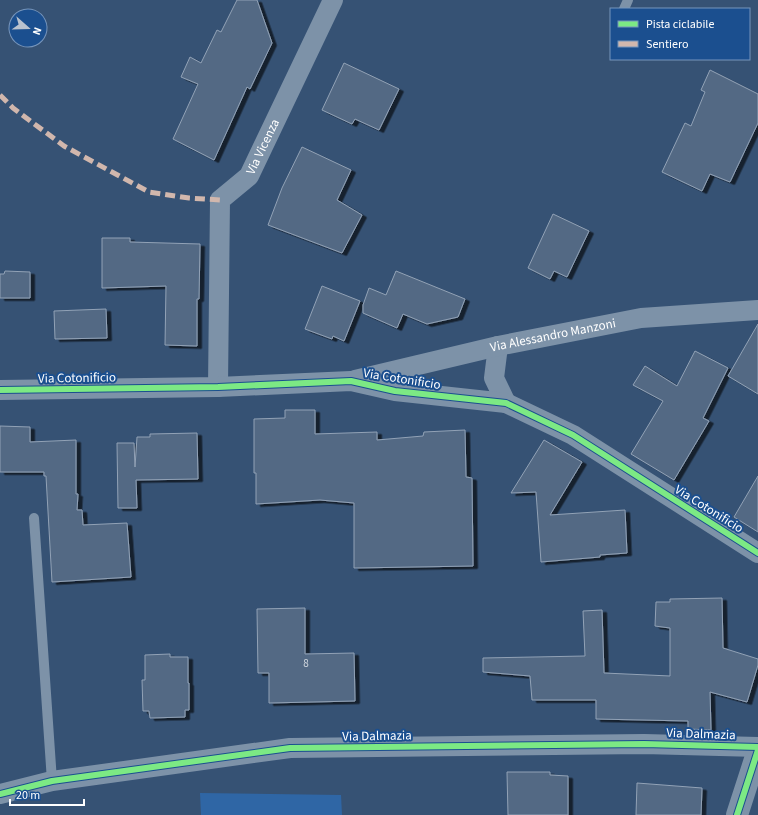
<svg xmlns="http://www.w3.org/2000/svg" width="758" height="815" font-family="'Source Sans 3',sans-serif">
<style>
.green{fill:#2f66a5}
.building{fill:#526984;stroke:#92a2b6;filter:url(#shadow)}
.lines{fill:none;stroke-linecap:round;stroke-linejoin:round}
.service{stroke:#7d92a8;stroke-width:10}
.minor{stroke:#7d92a8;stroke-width:20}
.tertiary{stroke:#7d92a8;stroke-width:22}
.quiet{stroke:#d1b7ad;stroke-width:5;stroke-dasharray:10 5;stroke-linecap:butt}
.cycleway-casing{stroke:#1b4f8f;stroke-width:8}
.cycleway{stroke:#7ce984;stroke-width:6}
.labels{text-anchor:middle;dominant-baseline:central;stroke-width:4;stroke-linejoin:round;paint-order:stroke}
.number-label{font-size:11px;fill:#d4dae0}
.street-label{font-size:13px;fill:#fff;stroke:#1b4f8f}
</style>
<defs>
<filter id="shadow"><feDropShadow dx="4.5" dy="2.5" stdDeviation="0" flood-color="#0009"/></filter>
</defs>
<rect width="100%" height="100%" fill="#365274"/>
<path class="green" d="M200,793L341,795L342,815H201Z"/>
<g class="building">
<path d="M237,0H257L272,43L250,89L247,87L214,160L173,139L198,84L181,77L190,57L201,63L217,30L221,32Z"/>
<path d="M344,63L399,89L379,130L355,119L352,124L322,110Z"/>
<path d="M710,70L758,94V123L730,182L710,174L702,191L662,172L685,123L691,126L705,92L701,90Z"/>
<path d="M302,147L351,170L337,200L362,215L342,253L268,225L282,188Z"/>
<path d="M553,214L589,231L567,277L554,271L550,279L528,268Z"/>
<path d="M102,238H130V242L200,244L199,299H197V346L165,345L166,286L102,288Z"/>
<path d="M5,271L30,272V298H0V274H4Z"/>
<path d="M396,271L465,299L458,317L427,324L403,314L397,328L363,313V305L369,288L386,295Z"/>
<path d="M322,286L360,301L344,341L333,336L332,339L305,329Z"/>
<path d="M106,309L107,338L55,339L54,311Z"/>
<path d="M758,324V394L728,376Z"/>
<path d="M695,351L728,368L703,418L709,421L674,480L631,454L663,401L633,385L645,366L677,386Z"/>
<path d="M285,410H315V434L377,432V440L423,436L424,432L465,430L466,477L472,478L473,566L354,568V503L320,500L256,504V473H254V419L285,418Z"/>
<path d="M0,426L30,427V442L76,440V494H78L77,510H82L83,525L127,523L131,577L52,582L46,476H44V472H0Z"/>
<path d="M197,433L198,479L136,480L137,508H118L117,443H134L135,467L137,437H150V434Z"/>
<path d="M544,440L582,462L550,515L625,510L627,553L600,555V557L541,562L536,492L511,493Z"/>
<path d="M758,476V532L734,517Z"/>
<path d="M722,598L723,648L758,659V665L747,702L710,692L711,730L688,729V721L596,719V700H532L530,676L483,672V658L585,656L583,611L602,610L604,673L670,676V628L655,626L656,602H670V599Z"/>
<path d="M305,608V654L354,653L355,701L269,703V673H258L257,609Z"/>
<path d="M170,654V657H188V683H189V710H185V717L150,718L149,711H143L142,680H145V655Z"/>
<path d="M507,772H550V775L568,776V815H508Z"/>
<path d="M637,783L702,788L701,815H636Z"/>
</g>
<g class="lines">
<g class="service">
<path d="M624,9L628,0"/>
<path d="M34,518L52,781"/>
</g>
<g class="minor">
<path d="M498,346L494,378L506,403"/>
<path id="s1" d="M355,380L498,346L641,318L758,310"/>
<path id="s2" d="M218,387L220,200L249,176L333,0"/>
<path d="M0,390L218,387L351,381L395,391L506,403L573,435L758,553"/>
<path d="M0,794L52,781L290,748L644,744L758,747"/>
</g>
<path class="tertiary" d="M737,815L758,750"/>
<path class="quiet" d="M0,95L13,108L64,146L149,192L189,198L220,200"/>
<g class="cycleway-casing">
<g id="cycleway">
<path d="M0,390L218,387L351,381L395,391L506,403L573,435L758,553"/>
<path d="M0,794L52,781L290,748L644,744L758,747"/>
<path d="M737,815L758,750"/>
</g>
</g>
<use href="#cycleway" class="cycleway"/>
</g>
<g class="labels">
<g class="number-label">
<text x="306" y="663">8</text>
</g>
<g class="street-label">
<text stroke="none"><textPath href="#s2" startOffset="257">Via Vicenza</textPath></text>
<text stroke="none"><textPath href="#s1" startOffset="203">Via Alessandro Manzoni</textPath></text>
<text transform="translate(77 378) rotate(-1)">Via Cotonificio</text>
<text transform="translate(402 379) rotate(9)">Via Cotonificio</text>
<text transform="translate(709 509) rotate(32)">Via Cotonificio</text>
<text transform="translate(701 734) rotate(2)">Via Dalmazia</text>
<text transform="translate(377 736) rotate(-1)">Via Dalmazia</text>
</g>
</g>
<rect x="610" y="8" width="140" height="52" fill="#1b4f8f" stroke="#7695bc"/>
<rect x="618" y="21" width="20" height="6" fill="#7ce984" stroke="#7695bc"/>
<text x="646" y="28" font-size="12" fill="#ffffff">Pista ciclabile</text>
<rect x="618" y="41" width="20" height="6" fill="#d1b7ad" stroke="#7695bc"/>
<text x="646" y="48" font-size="12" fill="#ffffff">Sentiero</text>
<g transform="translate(28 28) rotate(110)"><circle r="19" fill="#1b4f8f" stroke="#7695bc"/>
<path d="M0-3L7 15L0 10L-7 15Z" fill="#b9c2ce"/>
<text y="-6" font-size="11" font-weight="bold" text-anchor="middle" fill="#ffffff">N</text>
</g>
<path d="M10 799v6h74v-6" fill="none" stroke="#ffffff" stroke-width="2"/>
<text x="16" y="799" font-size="12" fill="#ffffff" stroke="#1b4f8f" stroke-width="3" paint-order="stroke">20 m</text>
</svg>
